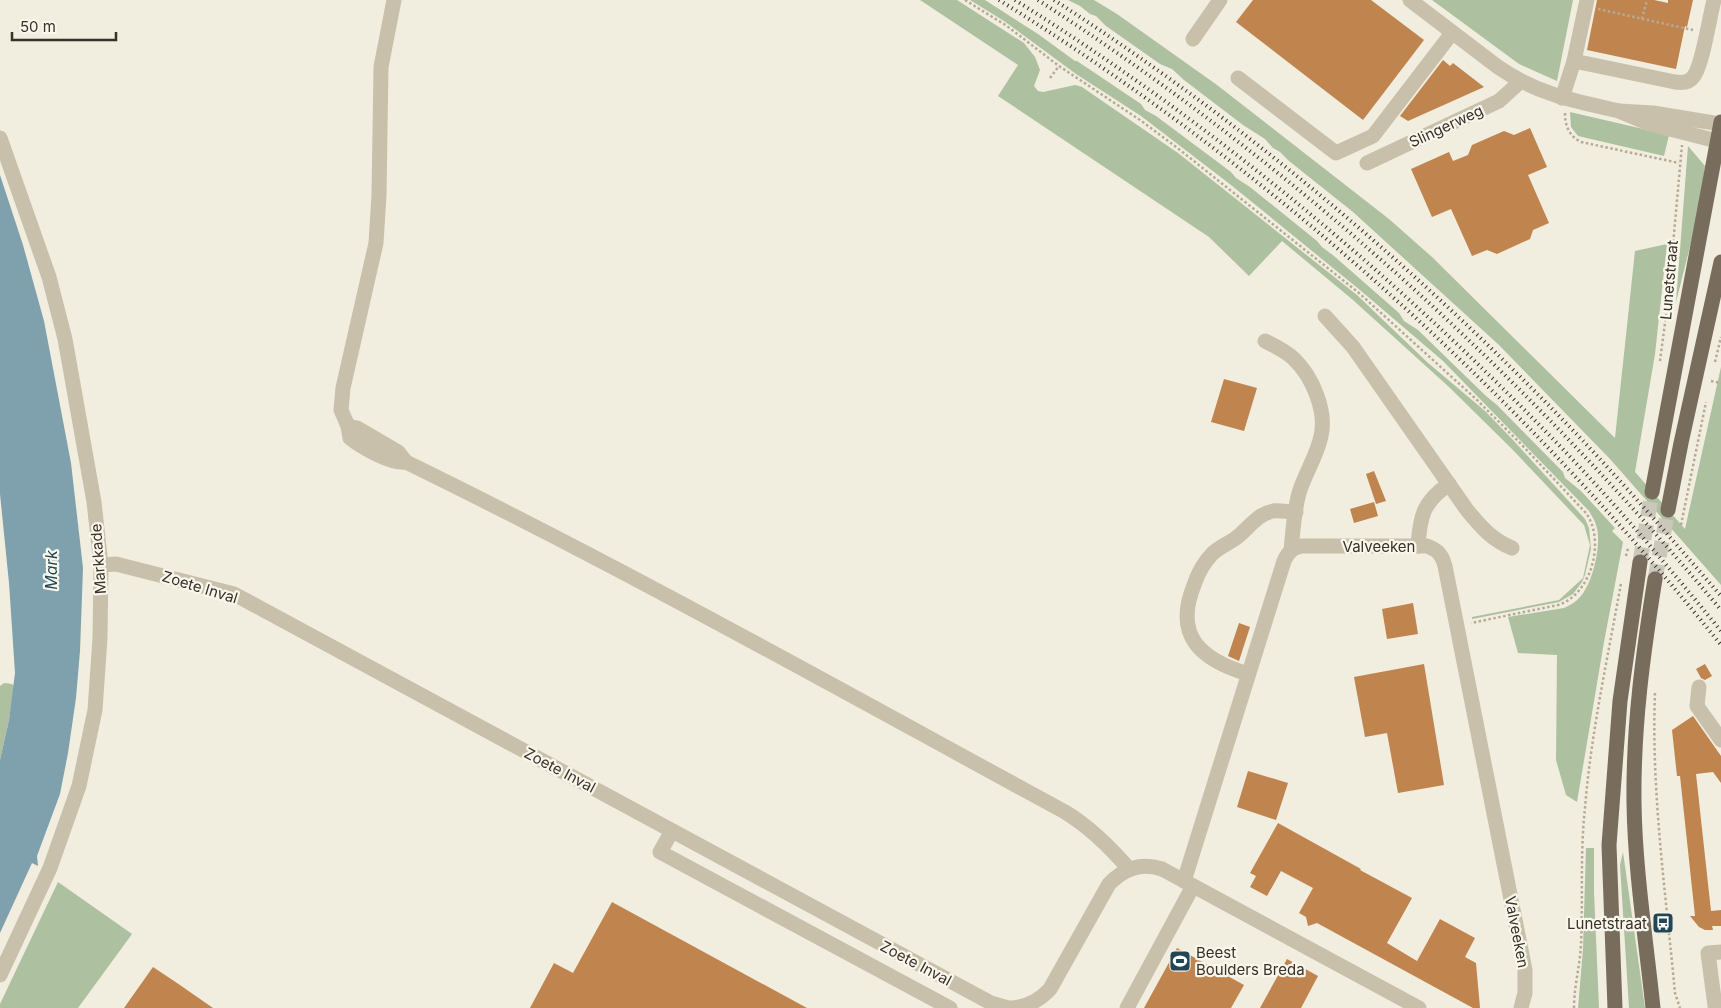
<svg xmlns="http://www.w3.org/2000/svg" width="1721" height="1008" font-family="Inter,sans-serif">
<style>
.green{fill:#adc09f}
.water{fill:#7fa1ad}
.building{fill:#c0844e}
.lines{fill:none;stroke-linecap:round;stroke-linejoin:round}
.major-tunnel{stroke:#ccc7bb;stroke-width:15;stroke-dasharray:15 8;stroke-linecap:butt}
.path{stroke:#b5aa95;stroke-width:2.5;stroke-dasharray:2.5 2.5;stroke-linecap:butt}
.minor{stroke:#c9c0ab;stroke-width:15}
.major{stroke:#786c5c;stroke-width:15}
.rail{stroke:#37312a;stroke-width:4;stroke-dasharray:1 4;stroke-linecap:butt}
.labels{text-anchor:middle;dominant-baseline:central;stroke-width:4.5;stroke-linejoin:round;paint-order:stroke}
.street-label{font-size:15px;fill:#37312a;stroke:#f9f6eb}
.poi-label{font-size:15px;fill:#37312a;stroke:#f9f6eb;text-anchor:end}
.water-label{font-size:16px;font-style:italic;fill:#214757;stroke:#f9f6eb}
</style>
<rect width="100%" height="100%" fill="#f1eddf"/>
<g class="green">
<path d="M920,0H957L1024,43L1035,57L1040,70L1034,86L1038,91L1043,92L1075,85L1082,87L1178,153L1357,295L1427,362L1485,411L1513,440L1585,519L1589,528L1591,549L1585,575L1582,582L1573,594L1559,602L1472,619V617L1559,600L1583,578L1590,545L1584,525L1512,449L1449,387L1353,300L1282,241L1249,276L1209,237L998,96L1018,65Z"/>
<path d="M970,0H985L1038,34L1075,61H1077L1141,104L1145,110L1156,116L1231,172L1236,178L1250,187L1317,241L1322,247L1334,256L1399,313L1404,321L1418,330L1486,396L1497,405L1563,472L1565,478L1581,491L1615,528L1612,531L1623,542L1604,642L1577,802L1566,795L1556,760L1557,655L1518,653L1508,617L1564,608C1573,604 1580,599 1585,590C1594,576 1602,541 1596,525C1595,520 1591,515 1589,511L1443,361L1360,290L1231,185L1141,116L1076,74L1004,21Z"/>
<path d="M1068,0H1094L1117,14L1217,85L1389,219L1432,257L1615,438L1635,251L1667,244L1655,354L1635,472L1685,529L1721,367V585L1610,459L1499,345L1353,212L1289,161L1280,152L1273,148L1265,139L1243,125L1184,80L1172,69L1160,64L1106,26L1096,16L1090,14L1080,6Z"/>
<path d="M1432,0H1573L1557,81L1519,64Z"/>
<path d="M1570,112L1669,135L1664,156L1578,136L1571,127Z"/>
<path d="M1688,146L1705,166L1699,211L1676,302Z"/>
<path d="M4,683L12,684L14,686L9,720L0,760V686Z"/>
<path d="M1586,848H1594V892L1599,1008H1578L1583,949Z"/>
<path d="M1623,852L1645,1008H1629L1620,865Z"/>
<path d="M58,882L132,934L78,1008H0V1004Z"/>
</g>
<path class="water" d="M0,175L23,245L44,321L71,463L83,568L80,651L76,698L68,753L60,794L37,856L38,866L32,863L0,933V760L9,720L15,673L9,583L0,494Z"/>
<g class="building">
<path d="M1253,0H1371L1424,40L1363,120L1236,22Z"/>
<path d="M1597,0H1654L1668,3V0H1693L1687,27L1685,26L1676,69L1587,50Z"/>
<path d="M1443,60L1450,66L1453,63L1484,87L1408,121L1400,116Z"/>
<path d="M1530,128L1547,167L1528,175L1549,223L1533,230L1530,239L1497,254L1487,250L1472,256L1451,209L1432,217L1411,169L1449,152L1453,161L1468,155L1472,145L1504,131L1514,135Z"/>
<path d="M1224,379L1257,388L1244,431L1211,422Z"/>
<path d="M1374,471L1386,501L1376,504L1366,474Z"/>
<path d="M1374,502L1378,516L1354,523L1350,509Z"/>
<path d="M1413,603L1418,634L1387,639L1382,609Z"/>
<path d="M1239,623L1250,627L1239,661L1228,656Z"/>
<path d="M1424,664L1444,785L1398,793L1387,733L1365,737L1354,677Z"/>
<path d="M1705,664L1712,676L1705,680L1701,678L1696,669Z"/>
<path d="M1693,716L1721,756V783L1713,772L1696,774L1711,911L1721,910V926H1712L1713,930H1705L1699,927L1690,916H1695L1680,776H1677L1672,730Z"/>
<path d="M1248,771L1288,783L1276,820L1237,807Z"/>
<path d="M1278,823L1361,869L1360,870L1412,898L1387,943L1417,961L1440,919L1475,938L1465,957L1476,963L1480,1008H1473L1317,923L1308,926L1306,917L1299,913L1313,888L1281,871L1267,896L1250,887L1256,876L1250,873Z"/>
<path d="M612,902L807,1008H530L554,963L573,973Z"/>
<path d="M1177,948L1244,985L1231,1008H1144Z"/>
<path d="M1287,959L1318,976L1301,1008H1260Z"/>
<path d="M153,967L177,983L213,1008H124Z"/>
</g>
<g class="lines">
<g class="major-tunnel">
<path d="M1640,562L1652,492"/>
<path d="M1655,579L1668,510"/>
</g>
<g class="path">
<path d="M965,0L1007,26L1059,66L1140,120L1180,150L1359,293L1476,399L1521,444L1586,513C1606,541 1591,595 1558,605L1471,623"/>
<path d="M1598,9L1693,30"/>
<path d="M1642,19L1647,0"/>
<path d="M1050,78L1059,66"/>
<path d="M1565,113C1565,126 1569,136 1581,142L1679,163"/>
<path d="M1660,361L1668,300L1682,145"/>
<path d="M1715,362L1721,337"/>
<path d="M1711,381L1721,383"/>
<path d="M1681,525L1706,402"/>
<path d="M1626,556L1628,548"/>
<path d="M1655,693C1651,791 1666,895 1675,993L1680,1008"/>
<path d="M1574,1008C1574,986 1580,966 1581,944C1583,899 1580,853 1585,808C1591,732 1608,657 1621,583"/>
</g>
<g class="minor">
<path d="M394,0L381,67L379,195L376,243L343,388L341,410L348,426L357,428L398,452L406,462C629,571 846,693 1065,812C1090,827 1110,847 1129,869"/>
<path d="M1410,0L1498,67C1537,94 1574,101 1619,111"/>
<path d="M1193,39L1220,0"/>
<path d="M1574,61L1675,82C1682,83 1689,83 1693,77C1702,68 1710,15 1714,0"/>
<path d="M1238,78L1336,153L1373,136L1452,33"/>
<path d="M1562,98L1574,61L1587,0"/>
<path d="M1721,124L1653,113L1619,111L1650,124L1721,142"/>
<path d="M0,138L49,277L65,339L94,502L101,565L100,638L95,710L79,786L50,868L0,975"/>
<path d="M1367,163L1499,101L1521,81"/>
<path d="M1325,316L1353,347L1467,510C1481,527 1492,540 1512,548"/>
<path d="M1265,341C1275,346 1286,351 1294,359C1312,376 1327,411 1321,436C1317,456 1305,473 1299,493C1294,511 1293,531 1291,550"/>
<path d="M348,426L350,438C361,447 391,464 406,462"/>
<path d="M1418,546C1420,516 1423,502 1449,484"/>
<path d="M101,565L116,564L234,594L991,1003L1008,1008"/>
<path d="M1248,674C1202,660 1173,637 1194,585C1198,573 1204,562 1213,553C1220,547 1229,543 1236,538C1248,529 1257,514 1273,511C1280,510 1288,512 1296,512"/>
<path d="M1699,687L1697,706L1721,740"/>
<path d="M672,831L660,852L950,1008"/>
<path d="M1184,881L1284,561C1288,552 1293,547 1302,546H1427C1438,550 1442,555 1445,566L1525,970V993L1521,1008"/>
<path d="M1715,1006L1708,953L1721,952"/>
<path d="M1011,1008C1027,1007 1039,1001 1050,989L1109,884C1124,869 1140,862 1162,869L1419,1008"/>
<path d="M1127,1008L1193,886"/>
</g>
<g class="major">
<path d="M1652,492L1721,122"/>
<path d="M1668,510L1681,443L1721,262"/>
<path d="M1615,1008L1609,845L1620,701L1640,562"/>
<path d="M1653,1008C1646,940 1635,871 1634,803C1633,727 1643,653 1655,579"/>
</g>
<g class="rail">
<path d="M999,0C1274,171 1519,393 1721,645"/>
<path d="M1015,0C1212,123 1393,274 1554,440C1613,501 1667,565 1721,631"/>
<path d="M1038,0C1298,168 1523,373 1721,610"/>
<path d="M1054,0C1239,119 1411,263 1564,421C1619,478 1670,537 1721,596"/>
</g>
</g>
<defs>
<g id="bus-square" transform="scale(1.125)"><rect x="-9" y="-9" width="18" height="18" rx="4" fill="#214757" stroke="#f9f6eb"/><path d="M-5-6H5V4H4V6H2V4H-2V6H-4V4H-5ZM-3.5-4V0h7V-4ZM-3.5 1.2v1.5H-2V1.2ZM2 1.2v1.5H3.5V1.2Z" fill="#fff"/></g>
<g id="stadium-square" transform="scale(1.125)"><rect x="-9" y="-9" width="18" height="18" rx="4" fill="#214757" stroke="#f9f6eb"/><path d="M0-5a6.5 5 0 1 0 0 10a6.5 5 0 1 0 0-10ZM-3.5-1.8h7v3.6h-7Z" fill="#fff"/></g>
</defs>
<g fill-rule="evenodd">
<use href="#bus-square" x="1663" y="923"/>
<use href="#stadium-square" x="1180" y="961"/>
</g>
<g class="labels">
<g class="street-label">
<text transform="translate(1446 126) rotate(-25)">Slingerweg</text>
<text transform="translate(1669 280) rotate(-85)">Lunetstraat</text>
<text x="1379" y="546">Valveeken</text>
<text transform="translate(98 559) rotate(-94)">Markkade</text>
<text transform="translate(200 587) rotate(17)">Zoete Inval</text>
<text transform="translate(560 770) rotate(28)">Zoete Inval</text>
<text transform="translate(1517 932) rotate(79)">Valveeken</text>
<text transform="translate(916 963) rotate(28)">Zoete Inval</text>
</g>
<g class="poi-label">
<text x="1647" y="923">Lunetstraat</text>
<text x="1196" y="952" text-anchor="start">Beest<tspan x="1196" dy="17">Boulders Breda</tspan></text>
</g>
<g class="water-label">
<text transform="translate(51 570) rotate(-90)">Mark</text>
</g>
</g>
<path d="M12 32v8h104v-8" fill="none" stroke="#37312a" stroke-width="2.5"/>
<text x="20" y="32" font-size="15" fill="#37312a" stroke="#f9f6eb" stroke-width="4" paint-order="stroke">50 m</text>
</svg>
